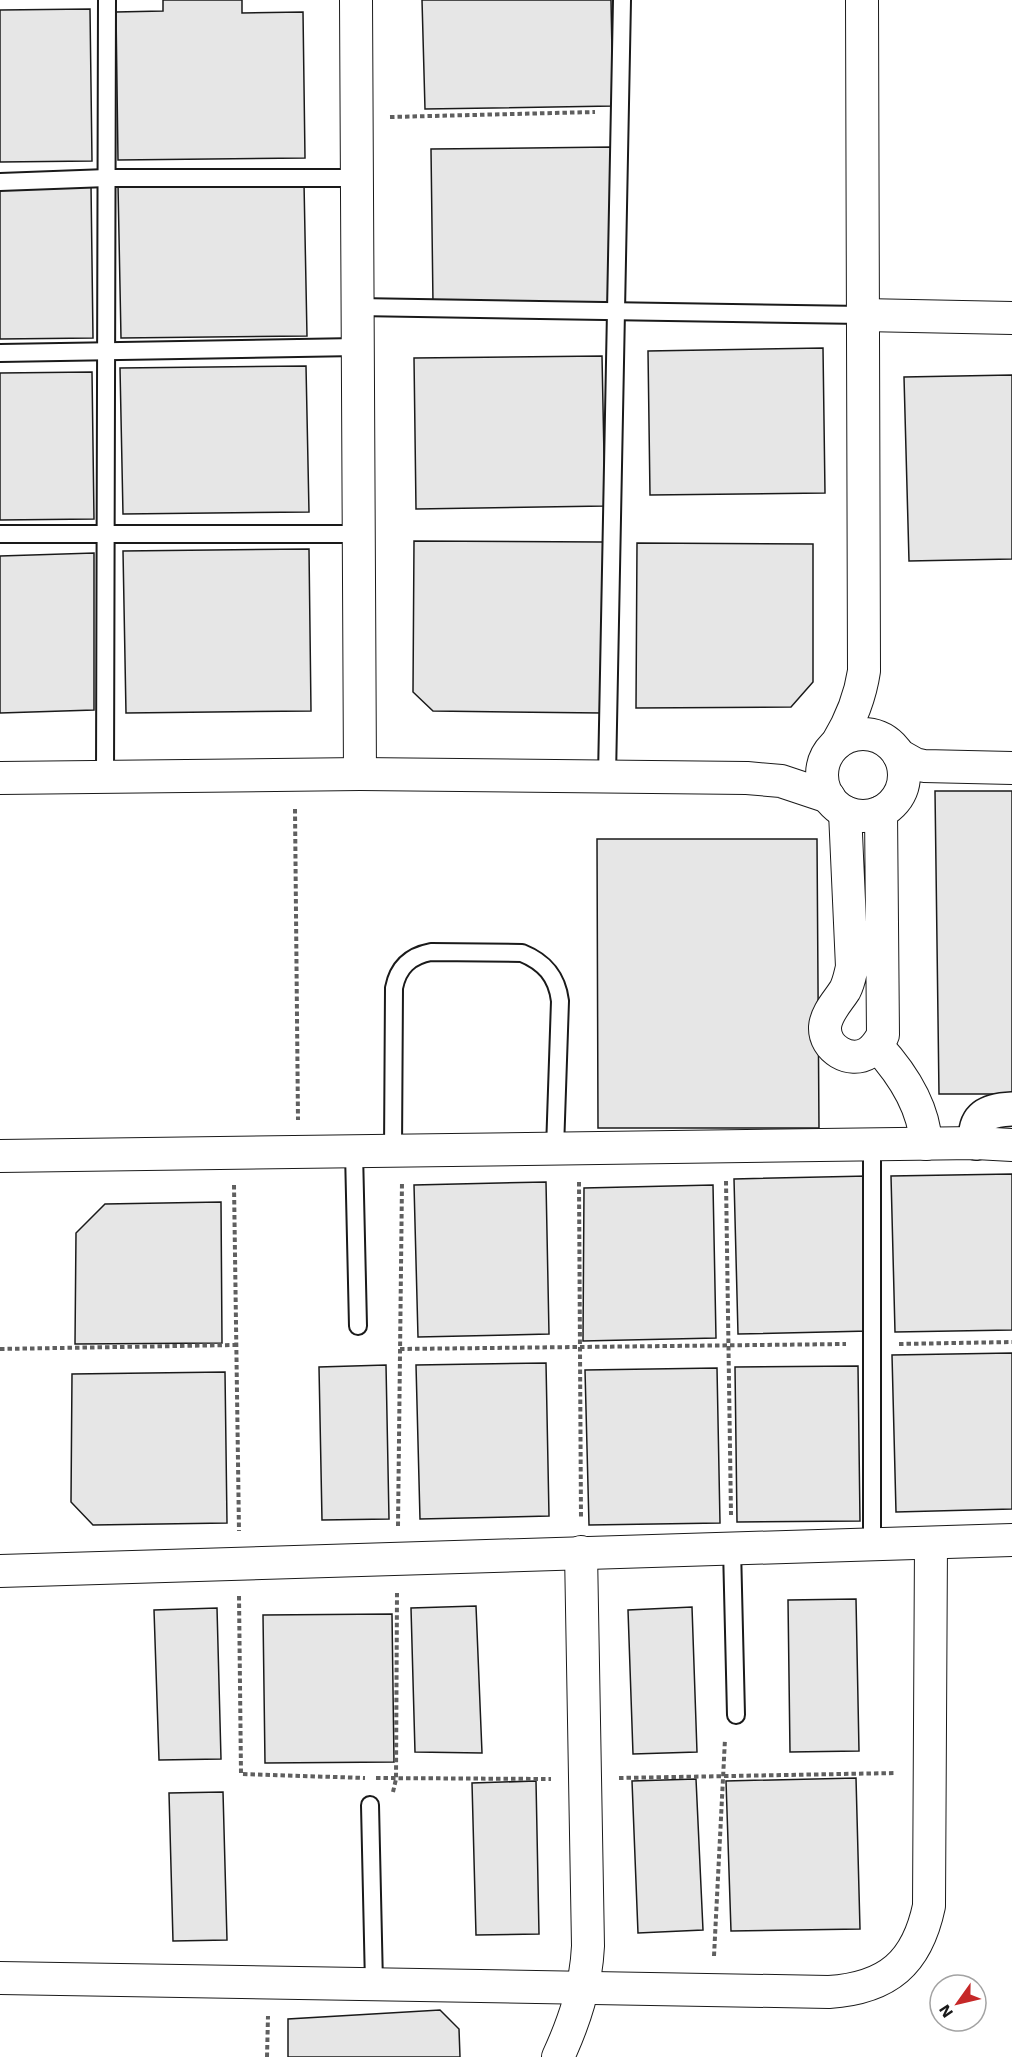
<svg xmlns="http://www.w3.org/2000/svg" width="1012" height="2057" font-family="'Work Sans',sans-serif">
<style>
.building{fill:#e6e6e6;stroke:#1a1a1a;stroke-width:1.5}
.lines{fill:none;stroke-linecap:round;stroke-linejoin:round}
.service-casing{stroke:#1a1a1a;stroke-width:20}
.minor-casing{stroke:#1a1a1a;stroke-width:34}
.trunk-casing{stroke:#1a1a1a;stroke-width:36}
.path{stroke:#5f5f5f;stroke-width:4;stroke-dasharray:4.5 3;stroke-linecap:butt}
.service{stroke:#fff;stroke-width:16}
.minor{stroke:#fff;stroke-width:32}
.trunk{stroke:#fff;stroke-width:33}
</style>
<rect width="100%" height="100%" fill="#fff"/>
<g class="building">
<path d="M163,0H242V13L303,12L305,158L118,160L116,12L163,11Z"/>
<path d="M422,0H611L613,106L425,109Z"/>
<path d="M90,9L92,161L0,162V10Z"/>
<path d="M612,147L614,302L433,304L431,149Z"/>
<path d="M304,183L307,336L121,338L118,185Z"/>
<path d="M91,185L93,338L0,339V186Z"/>
<path d="M823,348L825,493L650,495L648,351Z"/>
<path d="M602,356L605,506L416,509L414,358Z"/>
<path d="M306,366L309,512L123,514L120,368Z"/>
<path d="M92,372L94,519L0,520V373Z"/>
<path d="M1012,375V559L909,561L904,377Z"/>
<path d="M414,541L603,542L602,713L433,711L413,692Z"/>
<path d="M637,543L813,544V682L791,707L636,708Z"/>
<path d="M309,549L311,711L126,713L123,551Z"/>
<path d="M94,553V710L0,713V556Z"/>
<path d="M935,791H1012V1094H939Z"/>
<path d="M597,839H817L819,1128H598Z"/>
<path d="M1012,1174V1330L895,1332L891,1176Z"/>
<path d="M868,1176L869,1331L738,1334L734,1179Z"/>
<path d="M546,1182L549,1334L418,1337L414,1185Z"/>
<path d="M713,1185L716,1338L583,1341L584,1188Z"/>
<path d="M221,1202L222,1343L75,1344L76,1233L105,1204Z"/>
<path d="M1012,1353V1509L896,1512L892,1355Z"/>
<path d="M546,1363L549,1516L420,1519L416,1365Z"/>
<path d="M386,1365L389,1519L322,1520L319,1367Z"/>
<path d="M858,1366L860,1521L737,1522L735,1367Z"/>
<path d="M717,1368L720,1523L589,1525L585,1370Z"/>
<path d="M225,1372L227,1523L93,1525L71,1502L72,1374Z"/>
<path d="M856,1599L859,1751L790,1752L788,1600Z"/>
<path d="M476,1606L482,1753L415,1752L411,1608Z"/>
<path d="M692,1607L697,1752L633,1754L628,1610Z"/>
<path d="M217,1608L221,1759L159,1760L154,1610Z"/>
<path d="M392,1614L394,1762L265,1763L263,1615Z"/>
<path d="M856,1778L860,1929L731,1931L726,1781Z"/>
<path d="M696,1779L703,1930L638,1933L632,1781Z"/>
<path d="M536,1781L539,1934L476,1935L472,1783Z"/>
<path d="M223,1792L227,1940L173,1941L169,1793Z"/>
<path d="M440,2010L459,2029L460,2057H288V2019Z"/>
</g>
<g class="lines">
<g class="service-casing">
<g id="service">
<path d="M0,182L107,178H356"/>
<path d="M357,307L863,315"/>
<path d="M0,353L357,347"/>
<path d="M0,534H358"/>
<path d="M607,777L622,0"/>
<path d="M105,778L107,0"/>
<path d="M354,1152L358,1326"/>
<path d="M393,1152L394,988C398,967 410,956 431,952L522,953C544,962 557,976 560,1001L555,1149"/>
<path d="M872,1545V1145"/>
<path d="M732,1548L736,1715"/>
<path d="M370,1805L374,1984"/>
</g>
</g>
<g class="minor-casing">
<g id="minor">
<path d="M356,0L360,774"/>
<path d="M863,315L1012,318"/>
<circle cx="863" cy="775" r="41"/>
<path d="M837,743C851,720 860,698 864,671L862,0"/>
<path d="M899,755L915,764L924,766L1012,768"/>
<path d="M0,778L360,774L747,778L781,781L829,797"/>
<path d="M845,812L852,967C850,975 849,982 845,990C838,1001 826,1013 825,1027C824,1049 850,1064 868,1053C876,1048 879,1042 883,1035L881,812"/>
<path d="M877,1046C901,1072 924,1107 926,1144"/>
<path d="M0,1156L976,1143L1012,1145"/>
<path d="M0,1571L1012,1540"/>
<path d="M0,1978L829,1992C888,1988 917,1963 929,1906L931,1543"/>
<path d="M558,2057C575,2020 586,1986 588,1946L581,1552"/>
</g>
</g>
<g class="trunk-casing">
<path id="trunk" d="M976,1143C973,1116 988,1110 1012,1109"/>
</g>
<g class="path">
<path d="M390,117L595,112"/>
<path d="M295,809L298,1120"/>
<path d="M726,1181L731,1515"/>
<path d="M579,1182L581,1519"/>
<path d="M234,1185L239,1531"/>
<path d="M899,1344L1012,1342"/>
<path d="M0,1349L236,1345"/>
<path d="M400,1349L846,1344"/>
<path d="M398,1526L402,1182"/>
<path d="M239,1596L241,1774L365,1778"/>
<path d="M376,1778L551,1779"/>
<path d="M619,1778L896,1773"/>
<path d="M393,1792L396,1779L397,1593"/>
<path d="M714,1956L725,1739"/>
<path d="M267,2057L268,2016"/>
</g>
<use href="#service" class="service"/>
<use href="#minor" class="minor"/>
<use href="#trunk" class="trunk"/>
</g>
<g transform="translate(958 2003) rotate(236)"><circle r="28" fill="#ffffff" stroke="#a3a3a3" stroke-width="1.5"/>
<path d="M0-4.5L10 22L0 15L-10 22Z" fill="#c62828"/>
<text y="-9" font-size="16" font-weight="bold" text-anchor="middle" fill="#1a1a1a">N</text>
</g>
</svg>
